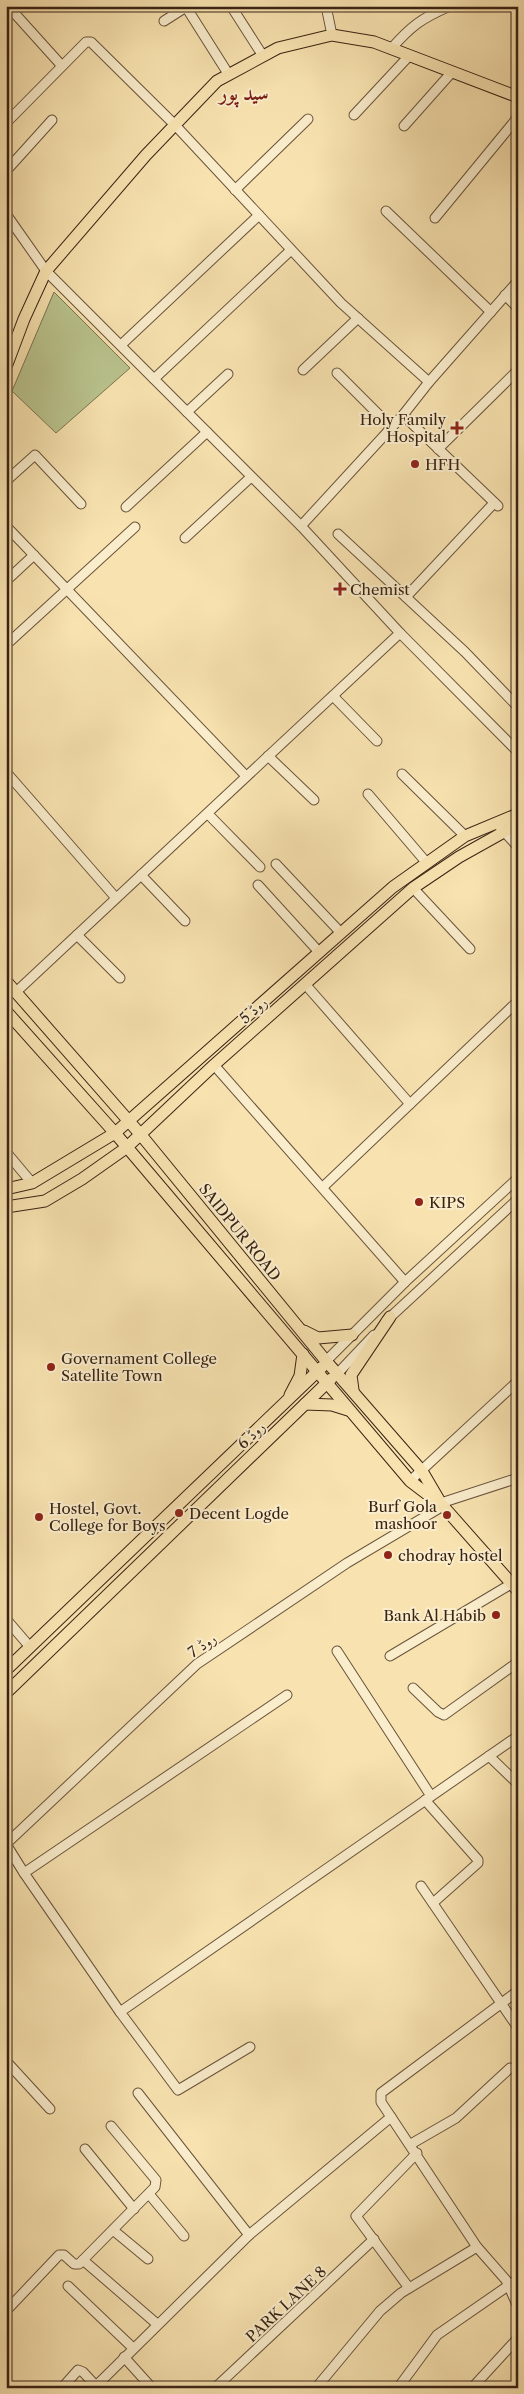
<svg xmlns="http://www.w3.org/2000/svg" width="524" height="2394" font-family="'Libre Caslon Text',Amiri,serif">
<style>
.green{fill:#bac48e;stroke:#7a7451}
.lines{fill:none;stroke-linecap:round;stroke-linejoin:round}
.minor-casing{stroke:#69533b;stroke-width:11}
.major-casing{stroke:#392314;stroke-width:13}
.minor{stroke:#faedcc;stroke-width:9}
.major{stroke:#f8e3b0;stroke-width:11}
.poi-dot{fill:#8f2418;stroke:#faedcc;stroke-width:2}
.labels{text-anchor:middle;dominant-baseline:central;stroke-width:4;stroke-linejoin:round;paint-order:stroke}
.poi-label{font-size:15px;fill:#392314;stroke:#faedcc;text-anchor:start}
.street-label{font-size:15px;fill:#392314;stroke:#faedcc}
.district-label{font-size:20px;font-weight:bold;fill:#7a1f14;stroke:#faedcc}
</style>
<rect width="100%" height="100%" fill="#f8e3b0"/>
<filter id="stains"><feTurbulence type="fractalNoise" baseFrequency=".004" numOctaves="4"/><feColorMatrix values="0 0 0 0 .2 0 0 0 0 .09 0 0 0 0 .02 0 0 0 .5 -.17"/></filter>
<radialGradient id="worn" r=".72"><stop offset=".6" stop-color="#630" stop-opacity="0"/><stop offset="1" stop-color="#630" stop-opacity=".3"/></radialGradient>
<path class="green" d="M54,292L130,368L56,433L12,391Z"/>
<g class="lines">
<g class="minor-casing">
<g id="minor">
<path d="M8,6L62,66"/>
<path d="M231,6L263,56"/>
<path d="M326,6L332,35"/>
<path d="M164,21L186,7L229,75"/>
<path d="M391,49C411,26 422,18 450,6"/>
<path d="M354,115L409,56"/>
<path d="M6,123L86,42H91L175,125L341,303L429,382"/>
<path d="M404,126L452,72"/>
<path d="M6,171L52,120"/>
<path d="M235,190L308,119"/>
<path d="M386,211L491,312"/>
<path d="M6,214L46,271L301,526L400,633L518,752"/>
<path d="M435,218L518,117"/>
<path d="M505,295L518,308"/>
<path d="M121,345L259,215"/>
<path d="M303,370L358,318"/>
<path d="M337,373L392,428"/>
<path d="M154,379L291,250"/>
<path d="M187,412L228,374"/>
<path d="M403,415L498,506"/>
<path d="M438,449L518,370"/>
<path d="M6,481L35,455L81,504"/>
<path d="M126,507L207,432"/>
<path d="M6,526L246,776"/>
<path d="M301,526L403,415L429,382L518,281"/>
<path d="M338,534L465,652L518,707"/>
<path d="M185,538L251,477"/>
<path d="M6,581L34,555"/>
<path d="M406,597L494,503"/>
<path d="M6,645L135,527"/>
<path d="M333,696L377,741"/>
<path d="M268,756L314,800"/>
<path d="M6,772L116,898"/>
<path d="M402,774L465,836"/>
<path d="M368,794L426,862"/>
<path d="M208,814L260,867"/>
<path d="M500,827L518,847"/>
<path d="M276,864L341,933"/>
<path d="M141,875L185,921"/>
<path d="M258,885L319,952"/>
<path d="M413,888L470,949"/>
<path d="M77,935L120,978"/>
<path d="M305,984L410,1104"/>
<path d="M16,992L400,633"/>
<path d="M214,1065L405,1282"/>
<path d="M6,1152L32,1183"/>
<path d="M323,1187L518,1001"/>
<path d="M386,1321L518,1199"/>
<path d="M326,1361L405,1282L518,1178"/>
<path d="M338,1373L374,1335"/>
<path d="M410,1481L518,1381"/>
<path d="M441,1503L518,1478"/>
<path d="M6,1619L30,1647"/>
<path d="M337,1651L431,1796"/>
<path d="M390,1656L511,1584"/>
<path d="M413,1688L438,1712L444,1715L518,1662"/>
<path d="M489,1756L518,1784"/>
<path d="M425,1800L478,1860V1863L433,1903"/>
<path d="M6,1844L197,1664L347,1563L443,1506"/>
<path d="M6,1844L24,1873L287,1695"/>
<path d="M24,1873L120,2012"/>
<path d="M421,1886L518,2028"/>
<path d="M250,2047L178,2090L120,2012L518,1736"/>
<path d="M6,2061L50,2109"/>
<path d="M138,2093L249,2235"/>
<path d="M391,2117L477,2247L506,2280L518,2307"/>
<path d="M411,2144L456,2118L510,2068"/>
<path d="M85,2149L134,2209"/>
<path d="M149,2194L184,2236"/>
<path d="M113,2230L148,2259"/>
<path d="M83,2260L157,2324"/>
<path d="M68,2286L133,2348"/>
<path d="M409,2288L356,2216L417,2153"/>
<path d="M6,2311L59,2255H64L74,2264H79L155,2187L156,2180L111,2126"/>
<path d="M124,2357L152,2388"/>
<path d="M62,2388L78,2370L83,2372L96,2386L249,2235L391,2117L381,2102V2093L518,1991"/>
<path d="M215,2388L374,2239"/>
<path d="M316,2388L380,2311L401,2293L477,2247"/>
<path d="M398,2388L437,2335L518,2279"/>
<path d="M472,2388L518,2338"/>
</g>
</g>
<g class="major-casing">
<g id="major">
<path d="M6,367L24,319L46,271L146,155L217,81L278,48L332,35L374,42L518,97"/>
<path d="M6,981L141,1135L326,1361L422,1471L439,1500"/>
<path d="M6,1011L115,1133L410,1481L443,1506L518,1591"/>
<path d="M6,1189L32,1183L115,1133L393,887L465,836L518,814"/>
<path d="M6,1207L45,1201L82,1179L126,1148L214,1065L413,888L459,857L518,824"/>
<path d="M304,1331L318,1338L352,1335"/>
<path d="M353,1390L351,1375L390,1317"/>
<path d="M290,1395L300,1376L303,1354"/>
<path d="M305,1404L332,1405L348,1410"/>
<path d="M6,1670L322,1367"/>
<path d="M6,1693L331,1379"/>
</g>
</g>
<use href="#minor" class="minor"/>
<use href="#major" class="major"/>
</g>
<g class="poi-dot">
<path d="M454.5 420.5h5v5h5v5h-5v5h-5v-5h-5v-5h5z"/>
<circle cx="415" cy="464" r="5"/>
<path d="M337.5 581.5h5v5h5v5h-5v5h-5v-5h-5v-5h5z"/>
<circle cx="419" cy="1202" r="5"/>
<circle cx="51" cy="1367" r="5"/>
<circle cx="179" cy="1513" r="5"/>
<circle cx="447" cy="1515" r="5"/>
<circle cx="39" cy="1517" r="5"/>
<circle cx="388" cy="1555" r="5"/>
<circle cx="496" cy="1615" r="5"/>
</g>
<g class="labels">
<g class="poi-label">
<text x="446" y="419" text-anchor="end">Holy Family<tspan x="446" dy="17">Hospital</tspan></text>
<text x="425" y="464">HFH</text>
<text x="350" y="589">Chemist</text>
<text x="429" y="1202">KIPS</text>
<text x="61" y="1358">Governament College<tspan x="61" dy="17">Satellite Town</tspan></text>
<text x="437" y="1506" text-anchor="end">Burf Gola<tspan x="437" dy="17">mashoor</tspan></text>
<text x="49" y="1508">Hostel, Govt.<tspan x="49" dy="17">College for Boys</tspan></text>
<text x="189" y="1513">Decent Logde</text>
<text x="398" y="1555">chodray hostel</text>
<text x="486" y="1615" text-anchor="end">Bank Al Habib</text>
</g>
<g class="street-label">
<text transform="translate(253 1010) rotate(-42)">روڈ 5</text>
<text transform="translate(240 1232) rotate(51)">SAIDPUR ROAD</text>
<text transform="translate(251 1435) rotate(-44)">روڈ 6</text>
<text transform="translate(202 1645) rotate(-35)">روڈ 7</text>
<text transform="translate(286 2304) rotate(-43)">PARK LANE 8</text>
</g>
<g class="district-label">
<text x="244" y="93">سید پور</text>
</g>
</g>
<rect width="524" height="2394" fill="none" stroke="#f8e3b0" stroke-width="25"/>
<rect x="8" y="8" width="509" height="2379" fill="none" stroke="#392314" stroke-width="2.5"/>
<rect x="12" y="12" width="499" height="2369" fill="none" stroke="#392314"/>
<rect width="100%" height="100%" filter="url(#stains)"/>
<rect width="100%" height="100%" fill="url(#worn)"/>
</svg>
